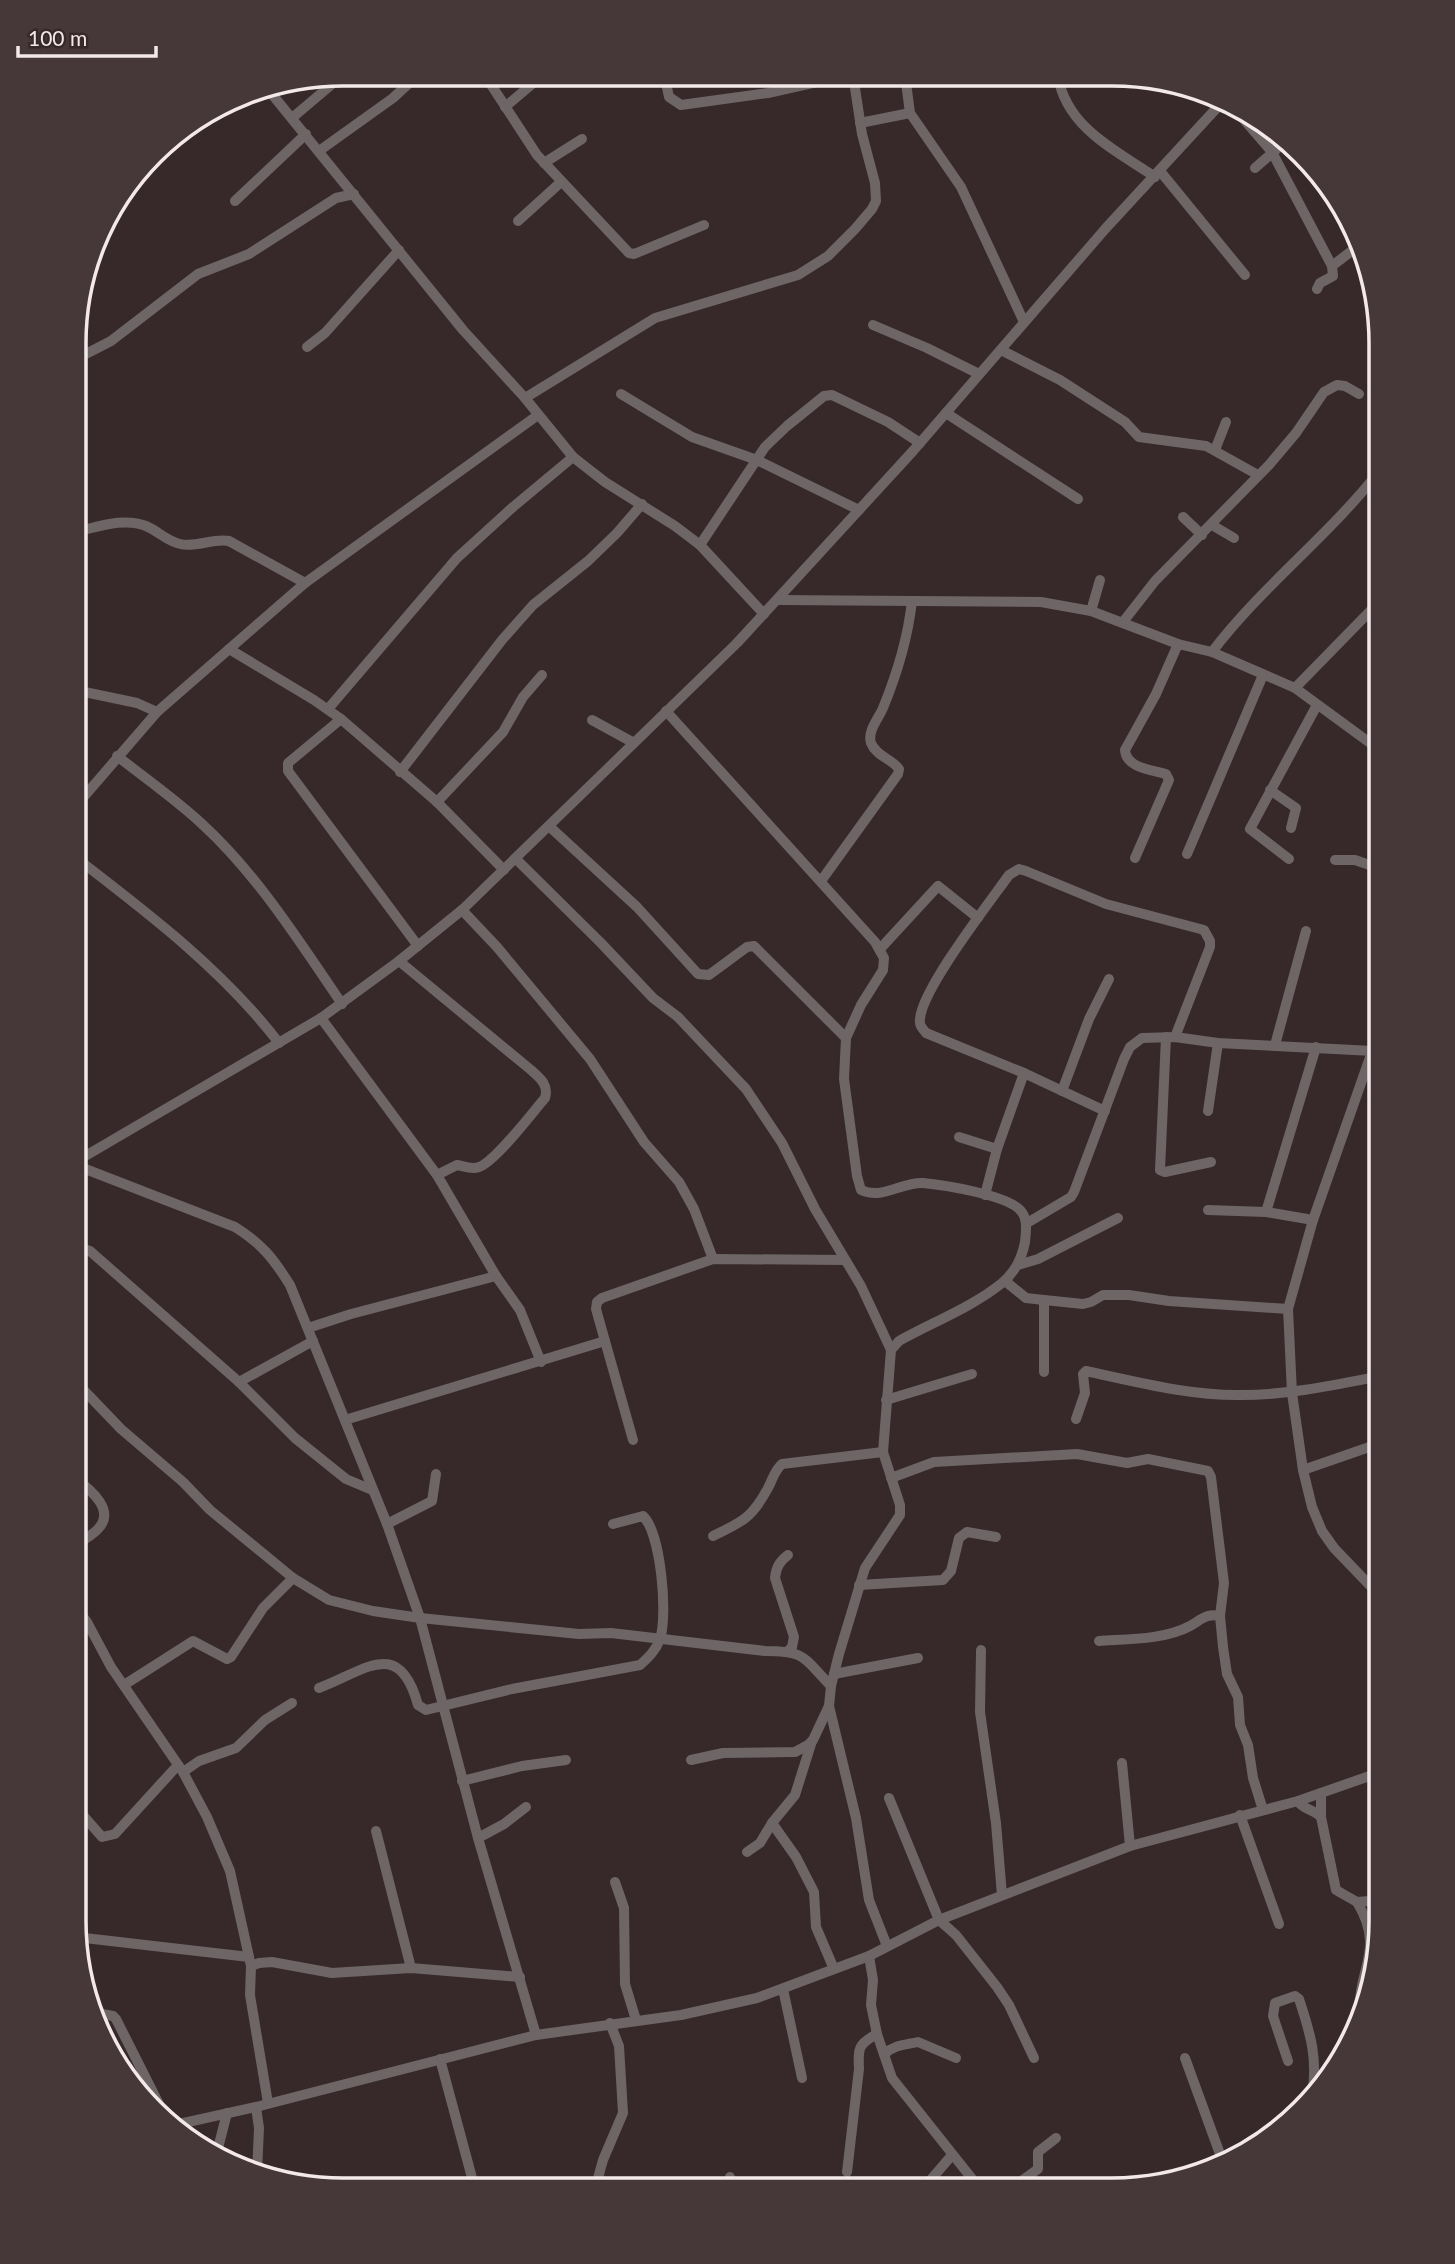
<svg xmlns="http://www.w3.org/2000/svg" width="1455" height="2264" font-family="Lato,sans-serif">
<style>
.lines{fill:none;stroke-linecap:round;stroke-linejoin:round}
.minor{stroke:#6d6566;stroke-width:10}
.rim{fill:none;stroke:#f3e9ea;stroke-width:3.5}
</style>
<rect width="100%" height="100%" fill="#37282a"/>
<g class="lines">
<g class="minor">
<path d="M484,74L537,155L629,253L634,254L704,225"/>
<path d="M554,74H567"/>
<path d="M664,74L669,97L681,105L768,93L848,75"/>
<path d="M905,75L910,113L961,187L1024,322"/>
<path d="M1058,76C1066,127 1115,150 1155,177"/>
<path d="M267,88L463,330L525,398L573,457L605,482L675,526L700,545L764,614"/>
<path d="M1227,100L1272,152L1332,266L1333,276L1320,283L1317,289"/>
<path d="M505,107L538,79L550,74"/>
<path d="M292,118L344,74"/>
<path d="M860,123L910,113"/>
<path d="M319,151L393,98L419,74"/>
<path d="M544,163L582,139"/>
<path d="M1255,168L1287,140"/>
<path d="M1160,171L1245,275"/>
<path d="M235,201L306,134"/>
<path d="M518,221L561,182"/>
<path d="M1332,266L1362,243"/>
<path d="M873,325L927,348L979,374"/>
<path d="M307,347L325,333L399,250"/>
<path d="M1001,350L1060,380L1125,422L1139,437L1206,446L1258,475"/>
<path d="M76,359L111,341L198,274L249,254L336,198L354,194"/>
<path d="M621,394L692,437L757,460L859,510"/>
<path d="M525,398L655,318L798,275L828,256L855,229L872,209L876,201L875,183L862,134L853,75"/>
<path d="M946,413L1078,499"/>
<path d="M1375,440L1381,446"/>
<path d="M1215,450L1226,422"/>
<path d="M1183,517L1202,535"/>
<path d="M1212,525L1234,538"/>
<path d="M75,532C98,527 124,517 146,526C158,531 167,541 180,544C195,548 213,538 229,541L305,583"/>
<path d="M700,545L765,447L787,426L824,396L832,395L888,422L920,443"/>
<path d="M777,600L1041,602L1091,611L1178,644L1212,652L1295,688L1381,751"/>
<path d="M1091,611L1100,580"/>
<path d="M1123,622L1155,581L1269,465L1296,433L1324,392L1337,385L1345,386L1359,394"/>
<path d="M229,649L314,700L341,719L437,802L504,870"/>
<path d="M1212,652C1262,586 1330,535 1381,469"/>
<path d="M1295,688L1381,600"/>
<path d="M75,690L137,703L157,712"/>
<path d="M328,709L457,558L513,507L573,457"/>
<path d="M666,711L875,942L884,958L883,970L861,1005L846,1038L844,1079L857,1176L861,1190C883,1200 901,1182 923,1183C944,1185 1008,1195 1021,1211C1028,1219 1026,1232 1025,1242C1022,1258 1014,1273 1002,1283C974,1306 931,1323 899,1341L891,1350L883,1452L900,1505V1515L865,1568L839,1654L831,1686L829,1706L856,1818L869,1900L887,1946"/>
<path d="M341,719L288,763V771L418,946"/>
<path d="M592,720L634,743"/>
<path d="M1371,743L1381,730"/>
<path d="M117,756C145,778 175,799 201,823C257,874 299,941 342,1004"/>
<path d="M400,772L502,640L533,605L588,561L617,533L642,504"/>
<path d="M1270,790L1296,808L1291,828"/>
<path d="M437,802L503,732L523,697L542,675"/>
<path d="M75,807L157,712L305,583L538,415"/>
<path d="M550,827L637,907L698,974L709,975L747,947L754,946L846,1038"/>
<path d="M1187,854L1263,675"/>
<path d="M75,857C148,913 223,970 279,1043"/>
<path d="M1135,858L1169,780L1166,774C1152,770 1126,768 1125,750L1156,694L1178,644"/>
<path d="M516,859L601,943L653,998L678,1017L746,1089L782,1143L815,1209L861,1286L891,1350"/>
<path d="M1289,859L1250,829L1317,705"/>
<path d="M1335,860H1355L1381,869"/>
<path d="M821,881L898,774L899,769C892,759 876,756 871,743C867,731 879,718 883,708C897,674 908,637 912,601"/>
<path d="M462,910L497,947L590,1059L644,1142L679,1182L694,1209L713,1259"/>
<path d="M880,949L938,886L978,918"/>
<path d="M399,961L531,1070C540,1078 549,1085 545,1098C532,1113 495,1162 479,1167C471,1170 464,1166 457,1165L437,1175"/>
<path d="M321,1018L437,1175L496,1276L520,1310L541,1362"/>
<path d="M1166,1037L1160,1170L1165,1172L1211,1162"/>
<path d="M1275,1045L1306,931"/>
<path d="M1062,1091L1089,1019L1109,979"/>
<path d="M1105,1111L1024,1073L926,1033C922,1028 919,1025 920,1019C922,989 989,903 1009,875L1019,869L1026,871L1106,904L1204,930L1210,941V947L1175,1037"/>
<path d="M1208,1111L1218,1043"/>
<path d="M959,1137L997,1149"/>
<path d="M75,1162L321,1018L399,961L462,910L737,643L913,451L1106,228L1225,99"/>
<path d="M75,1165L235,1227C262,1244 273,1258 290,1285L387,1524L420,1618L478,1838L536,2035"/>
<path d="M985,1195L997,1149L1024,1073"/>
<path d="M1208,1210L1266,1212L1313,1220"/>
<path d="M1266,1212L1316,1047"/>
<path d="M1027,1223L1071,1197L1074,1192L1124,1059L1130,1047L1142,1038L1175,1037L1218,1043L1373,1051"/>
<path d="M74,1256L84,1249L90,1251L239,1382L295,1438L346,1479L372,1490"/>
<path d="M1018,1265L1038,1259L1118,1218"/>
<path d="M1005,1281L1026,1298L1044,1300L1083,1304L1091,1302L1103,1295H1129L1169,1301L1288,1309"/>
<path d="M308,1328L351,1314L496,1276"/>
<path d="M1044,1372V1300"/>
<path d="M74,1380L121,1429L183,1482L210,1510L293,1578L329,1600L373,1611L420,1618L579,1634L611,1633L765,1651C808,1651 804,1659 831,1686"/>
<path d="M239,1382L313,1341"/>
<path d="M886,1400L972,1374"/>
<path d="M1076,1419L1085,1393L1083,1374L1086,1371C1137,1382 1190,1396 1242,1395C1289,1395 1335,1385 1381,1376"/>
<path d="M345,1420L605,1341"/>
<path d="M633,1440L605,1341L596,1309L597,1302L602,1298L713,1259L845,1260"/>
<path d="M1303,1470L1381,1443"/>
<path d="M891,1478L934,1462L1077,1454L1127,1463L1148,1459L1208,1471L1211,1477L1224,1583L1220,1616L1223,1647L1227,1674L1238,1697L1240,1725L1248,1745L1253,1778L1263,1810"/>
<path d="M387,1524L432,1501L436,1474"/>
<path d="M713,1536C742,1522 752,1518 768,1488C773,1479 774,1471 782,1464L883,1452"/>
<path d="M74,1546C82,1541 91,1536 97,1530C118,1510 88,1488 74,1477"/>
<path d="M859,1585L943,1580L951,1571L959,1538L967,1532L996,1537"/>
<path d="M1381,1597L1334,1548L1322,1531L1312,1507L1303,1470L1292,1393L1288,1309L1313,1220L1381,1026"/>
<path d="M74,1605L87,1622L111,1667L183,1772L207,1817L230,1871L251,1966L250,1995L268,2103"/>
<path d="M1099,1641C1127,1639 1164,1640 1190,1626C1201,1620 1206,1613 1220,1616"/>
<path d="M981,1650L980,1712L996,1823L1002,1895"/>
<path d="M788,1651L792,1647L794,1637L775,1578C776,1567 780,1561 788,1555"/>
<path d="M834,1674L918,1658"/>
<path d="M124,1685L193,1641L227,1659L231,1657L263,1608L293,1578"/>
<path d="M319,1688C365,1671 399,1636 418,1705L426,1710L512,1689L640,1665C649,1657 656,1650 660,1639C668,1615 661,1533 643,1516L613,1524"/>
<path d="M691,1760L723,1753L795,1752L808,1745L813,1740L829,1706"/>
<path d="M1122,1763L1130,1846"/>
<path d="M183,1772L199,1761L236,1748L265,1720L292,1703"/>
<path d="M462,1781L522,1766L566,1760"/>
<path d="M1321,1793V1817L1336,1890L1357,1902L1381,1900"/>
<path d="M889,1798L939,1920L956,1935L997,1987L1009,2005L1034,2058"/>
<path d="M1298,1801C1303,1810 1314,1809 1321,1817"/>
<path d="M74,1805L102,1837L115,1834L178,1765"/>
<path d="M1240,1815L1279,1924"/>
<path d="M772,1823L796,1857L814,1892L816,1927L834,1969"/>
<path d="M376,1831L411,1968"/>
<path d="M478,1838L504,1824L526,1807"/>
<path d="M747,1852L760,1843L772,1823L795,1795L812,1741"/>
<path d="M615,1882L624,1908L625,1984L636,2020"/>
<path d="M1357,1902C1388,1953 1353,1972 1361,2021"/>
<path d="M76,1937L249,1957"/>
<path d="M869,1956L873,1980L871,2005L877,2034L892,2078L981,2190"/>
<path d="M251,1966L259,1963L272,1962L332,1973L411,1968L520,1977"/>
<path d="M783,1989L802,2078"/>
<path d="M102,2014L113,2016L116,2019L170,2126"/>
<path d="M884,2054C894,2045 905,2045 918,2042L956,2058"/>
<path d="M1185,2058L1224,2165"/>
<path d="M440,2059L475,2189"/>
<path d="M1288,2061L1273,2016L1275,2003L1295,1996L1299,1999C1311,2035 1318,2059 1312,2097"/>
<path d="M256,2107L259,2128L257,2173"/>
<path d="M170,2126L256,2107L536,2035L681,2015L757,1998L869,1956L939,1920L1130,1846L1298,1801L1381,1772"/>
<path d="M1259,2145L1281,2130"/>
<path d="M216,2156L227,2113"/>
<path d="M847,2172L859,2069C858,2048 858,2044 877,2034"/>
<path d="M730,2177L732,2189"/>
<path d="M595,2189L603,2160L623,2113L619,2046L610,2023"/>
<path d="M922,2190L952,2155"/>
<path d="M1009,2190L1038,2169V2152L1056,2138"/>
</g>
</g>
<path d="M0 0H1455V2264H0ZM343 86H1112A257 257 0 0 1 1369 343V1921A257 257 0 0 1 1112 2178H343A257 257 0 0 1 86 1921V343A257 257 0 0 1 343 86Z" fill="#463739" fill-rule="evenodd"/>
<path class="rim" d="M343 86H1112A257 257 0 0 1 1369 343V1921A257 257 0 0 1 1112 2178H343A257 257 0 0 1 86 1921V343A257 257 0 0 1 343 86Z"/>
<path d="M18 46v10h138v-10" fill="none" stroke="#f3e9ea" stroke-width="3.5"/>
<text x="28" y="46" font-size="21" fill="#f3e9ea" stroke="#37282a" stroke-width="5" paint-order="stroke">100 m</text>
</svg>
